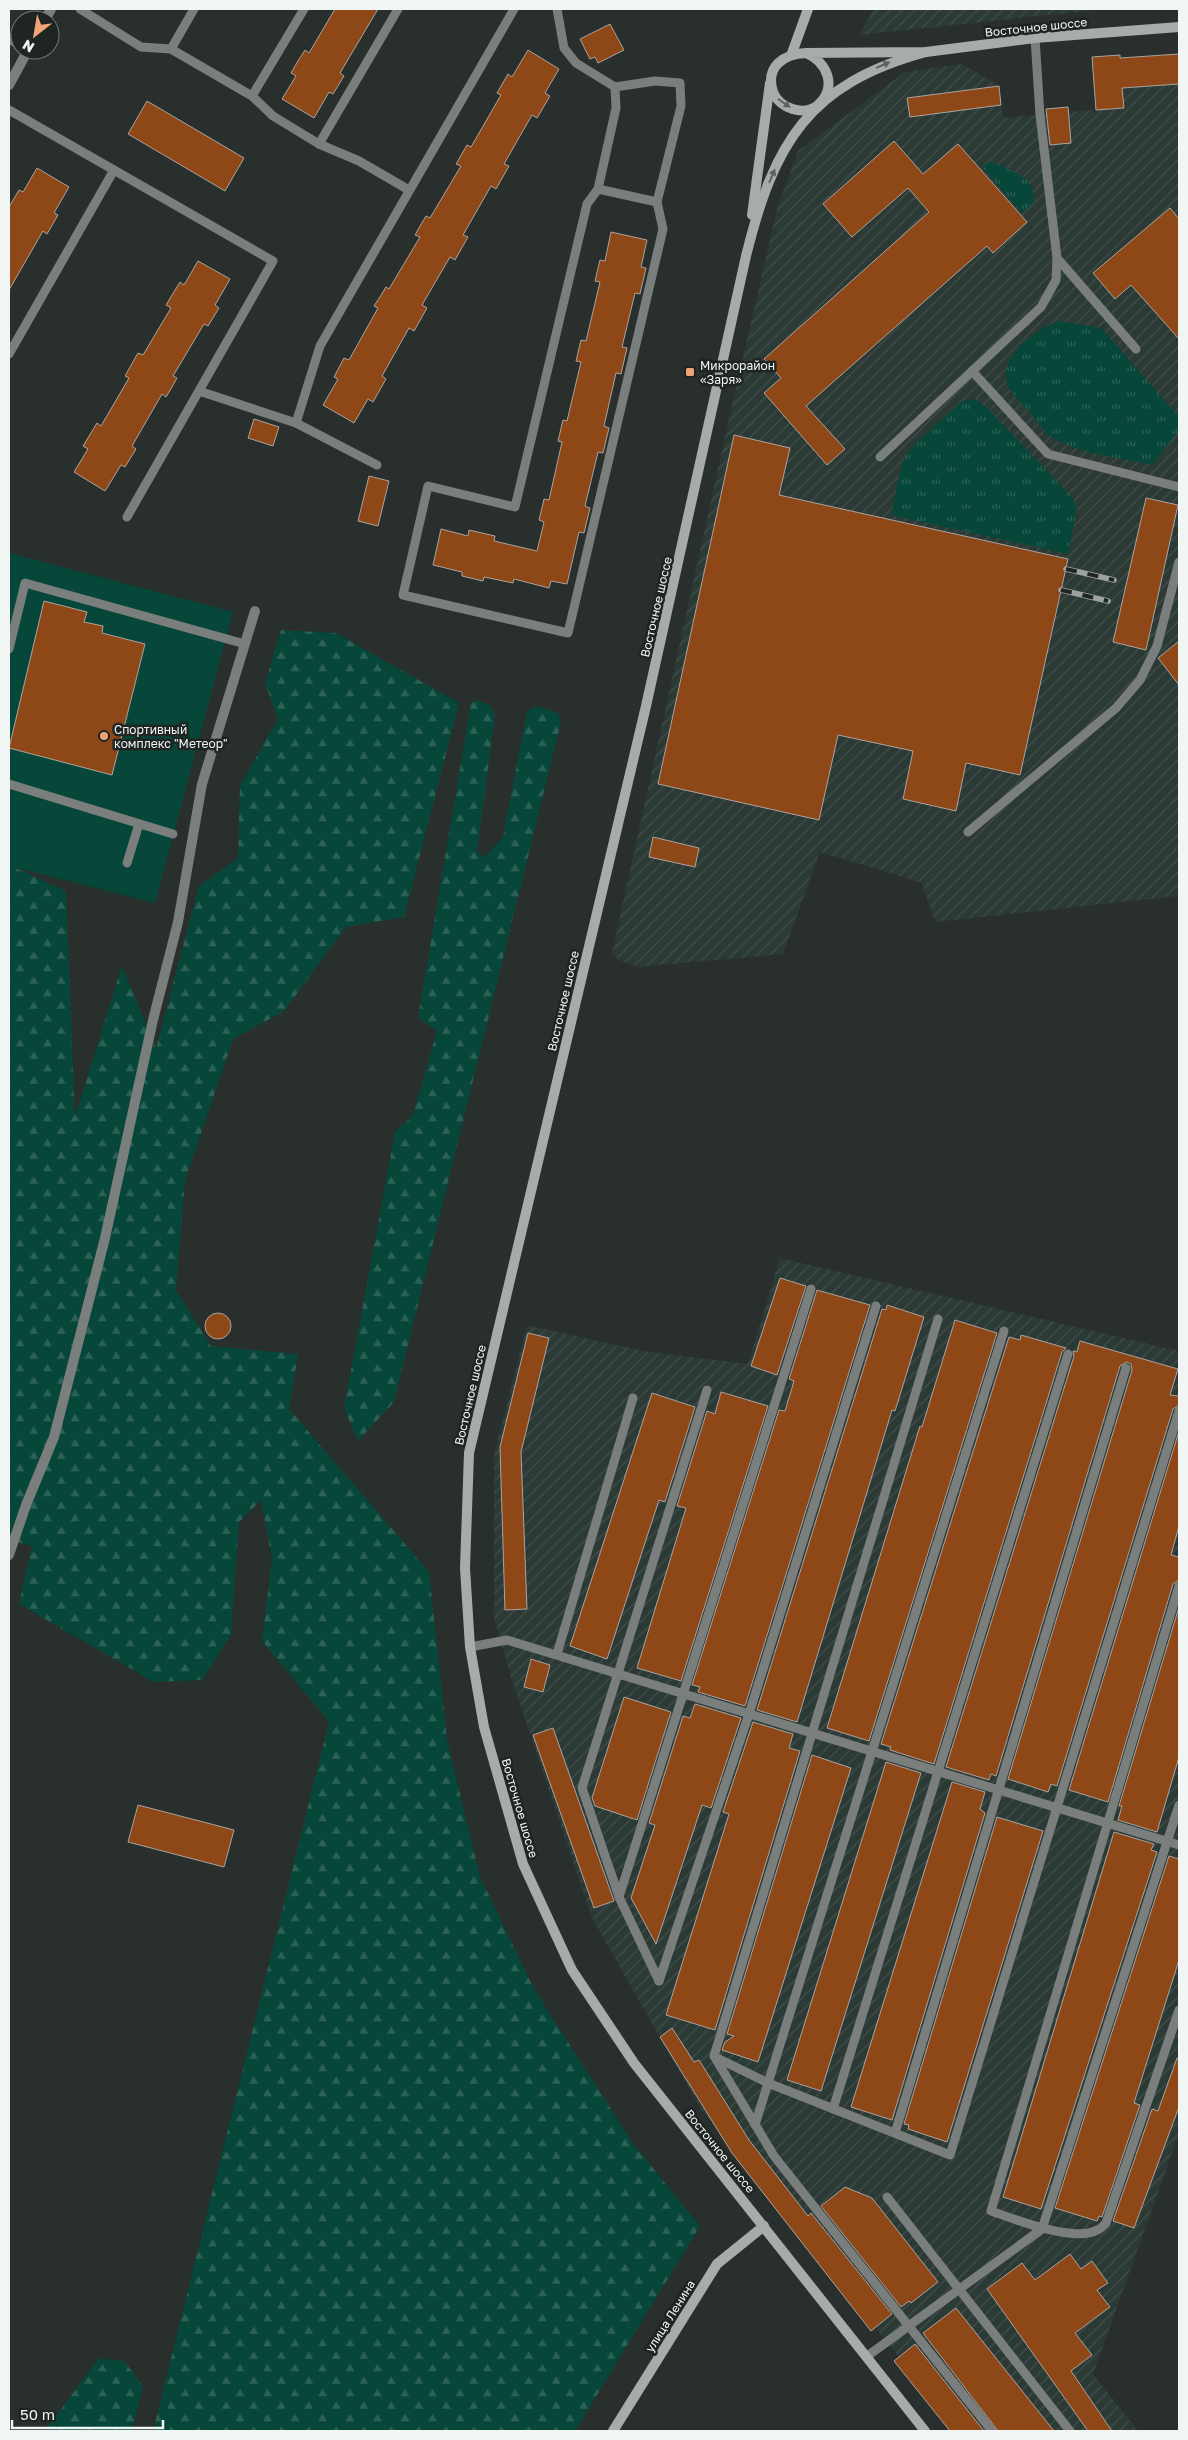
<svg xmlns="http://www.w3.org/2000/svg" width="1188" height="2440" font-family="'Golos Text',sans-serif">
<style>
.industrial{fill:url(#industrial-furrows)}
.grass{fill:url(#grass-tufts)}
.forest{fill:url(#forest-firs)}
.park{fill:#074739}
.building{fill:#8e4717;stroke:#aba4a0}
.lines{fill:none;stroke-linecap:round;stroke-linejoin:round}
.lane{stroke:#7a7e7c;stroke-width:9}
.street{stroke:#7a7e7c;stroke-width:10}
.secondary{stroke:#a6acaa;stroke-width:10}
.rail-casing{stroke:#9da2a1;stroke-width:5.5}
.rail{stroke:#1e2523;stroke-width:4;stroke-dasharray:11;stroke-linecap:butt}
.oneway{fill:#5b6260}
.poi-dot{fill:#efa377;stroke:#1e2523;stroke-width:2}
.labels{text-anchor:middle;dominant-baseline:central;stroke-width:5;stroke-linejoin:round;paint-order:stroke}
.street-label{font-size:12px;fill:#f1f5f4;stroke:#1e2523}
.poi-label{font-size:12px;fill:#f1f5f4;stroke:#1e2523;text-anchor:start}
</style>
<defs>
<pattern id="industrial-furrows" width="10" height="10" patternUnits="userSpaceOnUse" patternTransform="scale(1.25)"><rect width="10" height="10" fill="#2c3a36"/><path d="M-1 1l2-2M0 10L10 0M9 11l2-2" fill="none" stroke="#414d4a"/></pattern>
<pattern id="grass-tufts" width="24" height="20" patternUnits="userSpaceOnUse" patternTransform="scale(1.25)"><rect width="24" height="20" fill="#074739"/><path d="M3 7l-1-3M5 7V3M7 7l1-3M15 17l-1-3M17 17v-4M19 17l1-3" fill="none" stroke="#2c6256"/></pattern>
<pattern id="forest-firs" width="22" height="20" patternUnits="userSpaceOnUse" patternTransform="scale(1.25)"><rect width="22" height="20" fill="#074739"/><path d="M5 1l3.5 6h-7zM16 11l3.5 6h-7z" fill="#2c6256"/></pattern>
</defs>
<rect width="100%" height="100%" fill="#282f2c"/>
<g class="industrial">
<path d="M874,9H1104L859,35Z"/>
<path d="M1179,54V896L935,922L922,883L820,852L783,954L638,967L618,960L612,953L726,432L778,205L798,151L905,72L961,64L999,85L1003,118L1046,114V109L1068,107L1069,112L1096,110L1092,57L1120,55V58Z"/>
<path d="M780,1258L1179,1351V2134L1093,2374L1138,2431H958L701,2109L592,1918L511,1677L494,1617V1455L527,1325L643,1351L748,1364Z"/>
</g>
<g class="grass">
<path d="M989,162C998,163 1025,176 1030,184C1034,190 1033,196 1033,203L1022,213L982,167Z"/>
<path d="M1059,321L1101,328L1179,417V430L1152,465C1122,458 1080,454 1053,438C1044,433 1037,421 1030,413C1021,403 1009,393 1006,379C1002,355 1038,327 1059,321Z"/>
<path d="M975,399L986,407L1072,497L1077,510L1068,554L891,515L900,471L904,459L913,446L962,401Z"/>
</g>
<g class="forest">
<path d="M281,630L336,633L459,703L404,917L346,927L284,1011L233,1039L185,1181L176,1290L211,1346L298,1354L289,1409L429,1572L447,1740L480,1877L534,1989L634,2145L700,2226L575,2431H153L329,1722L262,1641L272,1559L261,1500L239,1522L231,1635L202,1680L154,1682L19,1604L32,1546L9,1540V865L66,891L75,1117L122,966L156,1048L199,886L238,858L240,785L278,719L265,683Z"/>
<path d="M478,700L491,706L495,716L477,851L484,858L503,837L527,711L538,706L558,713L561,722L394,1402L358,1441L344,1408L395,1132L413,1115L437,1031L418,1018L471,703Z"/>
<path d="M99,2358L124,2361L143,2386L132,2431H45Z"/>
</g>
<path class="park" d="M9,553L233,612L155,903L9,866Z"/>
<g class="building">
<path d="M335,9H378L340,73L344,76L333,94L329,92L314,118L282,99L296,76L291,73L298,61L305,50L309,53Z"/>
<path d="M610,24L624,50L598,63L595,57L590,59L580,39Z"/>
<path d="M528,50L559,69L545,93L550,96L537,118L532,115L504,164L509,166L496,189L491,186L463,235L468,237L455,260L450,257L422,305L427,308L414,331L409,328L382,376L386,379L373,402L368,399L354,423L323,405L338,379L334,377L344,358L349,360L378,308L374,306L380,297L386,287L389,289L420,237L415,235L420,226L426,216L430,218L461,166L456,164L467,145L471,147L501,95L497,93L508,74L512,77Z"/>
<path d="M1179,54V84L1122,88L1124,108L1096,110L1092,57L1120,55V58Z"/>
<path d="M999,86L1001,105L910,117L907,98Z"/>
<path d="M147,101L244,158L225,191L128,134Z"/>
<path d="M1068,107L1071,143L1050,145L1046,109Z"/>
<path d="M894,141L923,174L958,144L1027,222L993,253L987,246L806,406L845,449L827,465L764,393L781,378L764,359L929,212L908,188L852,237L823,204Z"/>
<path d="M37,168L69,187L54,213L58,215L47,234L43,231L9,290V207L19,190L23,192Z"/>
<path d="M1170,208L1179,219V339L1131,285L1115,299L1093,273Z"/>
<path d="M611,232L647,240L641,267L646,268L640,294L635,293L622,347L627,348L621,374L616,373L604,426L609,428L603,453L598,452L585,506L590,508L584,533L579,532L567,584L551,581L549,588L514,579L513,583L484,577L483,581L462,576V572L433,565L441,529L468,536L469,530L495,536L494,541L537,551L544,522L539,520L541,512L544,499L549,500L562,442L558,441L563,420L567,421L581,362L576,361L581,340L586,341L600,282L595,281L600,260L605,261Z"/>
<path d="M198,261L230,279L215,305L219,308L208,326L204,324L173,376L177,378L172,387L166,397L162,394L132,446L136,449L125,467L121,465L105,491L74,472L88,449L83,446L97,423L101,426L129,378L125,376L138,353L143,355L171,308L166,305L180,282L184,285Z"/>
<path d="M254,419L279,427L273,446L248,438Z"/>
<path d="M734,435L790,448L779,495L1068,559L1020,775L966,763L956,811L903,799L913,751L838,735L819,820L658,784Z"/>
<path d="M369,476L389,481L378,526L358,521Z"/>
<path d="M1146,498L1178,505L1146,650L1113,642Z"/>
<path d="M44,601L87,612L84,622L103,626L102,633L145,644L112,775L9,748Z"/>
<path d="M1179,641V685L1158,658Z"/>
<path d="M653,837L699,848L695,867L649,857Z"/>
<path d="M780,1278L806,1286L777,1375L751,1366Z"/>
<path d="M817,1290L870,1305L745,1706L698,1692L700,1687L692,1685L779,1410L785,1411L794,1381L789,1379Z"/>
<path d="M887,1305L924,1317L895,1411L892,1410L797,1722L757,1710L882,1309L886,1310Z"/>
<circle cx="218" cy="1326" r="13"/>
<path d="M955,1320L997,1333L869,1741L827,1728L920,1426L922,1427Z"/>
<path d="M528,1333L549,1338L521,1452L527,1609L505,1610L500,1447Z"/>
<path d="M1021,1335L1066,1348L1062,1352L934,1764L890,1750L891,1747L881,1744L1009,1337L1020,1340Z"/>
<path d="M1080,1341L1178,1369L1170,1395L1179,1396V1405L1173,1409L1057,1786L1051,1784L1048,1792L1008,1779L1132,1370L1131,1364L1127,1362L1120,1366L996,1776L991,1774L989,1780L946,1767L1074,1356L1073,1351L1077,1352Z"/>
<path d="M721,1392L768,1406L681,1681L637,1668L686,1508L677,1506L707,1411L715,1414Z"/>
<path d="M652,1393L695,1407L665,1502L659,1500L607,1659L570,1646Z"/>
<path d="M1179,1431V1526L1171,1555L1179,1557V1580L1173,1584L1108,1802L1069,1790Z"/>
<path d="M1179,1607V1757L1157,1832L1118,1820L1122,1806H1119Z"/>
<path d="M531,1659L550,1665L543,1692L524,1687Z"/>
<path d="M624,1697L671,1712L637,1820L595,1806L592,1798Z"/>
<path d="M695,1704L741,1718L711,1808L702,1805L656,1944L631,1898L655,1825L649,1823L683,1716L690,1718Z"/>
<path d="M753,1722L793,1734L789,1748L800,1751L715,2030L666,2015L729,1814L723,1812Z"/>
<path d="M553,1728L614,1901L594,1908L533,1735Z"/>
<path d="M812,1755L851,1768L758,2062L722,2050L725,2042L734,2036L727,2034Z"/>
<path d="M886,1762L921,1773L821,2091L787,2080Z"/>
<path d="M952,1782L985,1792L980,1809L985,1813L892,2120L851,2107Z"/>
<path d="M138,1805L234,1830L224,1867L128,1842Z"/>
<path d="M997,1817L1043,1831L947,2142L908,2129L909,2125L904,2124Z"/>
<path d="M1114,1832L1154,1844L1151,1850L1157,1852L1041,2209L1003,2197Z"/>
<path d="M1169,1856L1179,1859V1960L1134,2103L1140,2105L1102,2217L1099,2216L1097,2221L1055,2208Z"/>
<path d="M672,2028L694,2062L699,2060L749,2140L808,2216L811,2213L892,2314L871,2331L732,2153L660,2037Z"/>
<path d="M1177,2058H1179V2107L1134,2228L1113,2221L1152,2109L1158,2111Z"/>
<path d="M845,2187L872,2198L938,2282L911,2303L909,2301L901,2307L821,2206Z"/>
<path d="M1070,2254L1081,2269L1092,2261L1108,2283L1097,2290L1110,2307L1075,2333L1092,2355L1071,2371L1112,2431H1088L987,2289L1022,2263L1035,2280Z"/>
<path d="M956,2308L1054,2431H998L923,2333Z"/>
<path d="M915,2344L984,2431H950L894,2361Z"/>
</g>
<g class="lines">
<g class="lane">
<path d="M80,9L141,47L171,49L194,9"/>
<path d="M557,9L564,48L576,63L615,87"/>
<path d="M171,49L252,96L273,116L319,144L359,161L409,190"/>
<path d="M655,81L680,83L681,106L657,202L598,189L616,108L615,87Z"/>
<path d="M252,96L304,9"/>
<path d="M9,110L273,261L127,517"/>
<path d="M319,144L398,9"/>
<path d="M598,189L587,204L515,507L428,486L403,595L568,633L663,229L657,202"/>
<path d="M1057,258L1136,349"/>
<path d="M9,354L114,170"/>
<path d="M972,371L1048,454L1179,487"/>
<path d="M199,391L296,423L377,465"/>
<path d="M296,423L320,346L514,9"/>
<path d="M880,457L1041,307L1056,280L1057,258L1040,115L1035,38"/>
<path d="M9,649L25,583L245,644"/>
<path d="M9,784L173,834"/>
<path d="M968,832L1116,708L1140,680L1157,646L1179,562"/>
<path d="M127,863L139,824"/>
<path d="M938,1319L714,2056L774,2156L992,2431"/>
<path d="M1179,1586L991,2211C1014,2219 1074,2243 1097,2230C1101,2229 1104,2225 1106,2223L1179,2010"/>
<path d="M470,1647L507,1640L1179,1845"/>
<path d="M557,1654L633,1398"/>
<path d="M619,1897L582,1788L707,1390"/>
<path d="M659,1981L619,1897L811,1289"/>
<path d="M659,1981L749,1714L876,1306"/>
<path d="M715,2057L768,2083L1004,1331"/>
<path d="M833,2109L1068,1354"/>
<path d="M755,2125L768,2083L950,2155L1179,1411"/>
<path d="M895,2133L1126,1368"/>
<path d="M887,2197L1070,2431"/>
<path d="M866,2357L1042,2229L1179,1805"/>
</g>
<g class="street">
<path d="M45,20L51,9"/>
<path d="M9,38L20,45"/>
<path d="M9,85L28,50"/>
<path d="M9,1555L26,1505L54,1437L105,1238L153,1020L178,922L202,784L255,611"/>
</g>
<g class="secondary">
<path d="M792,53L808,9"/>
<path d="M806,53C827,62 838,87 818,105C804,117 779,108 773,92C765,67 783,54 806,53L926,52L1035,38L1179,27"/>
<path d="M752,215L770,83"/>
<path d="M613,2431L717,2264L764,2226"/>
<path d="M925,2431L634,2063L572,1970L523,1864L484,1727L470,1647L465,1568L469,1453L646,706L746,256C774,143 808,84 926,52"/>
</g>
<g class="rail-casing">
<g id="rail">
<path d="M1066,569L1114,580"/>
<path d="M1061,590L1108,601"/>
</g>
</g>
<use href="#rail" class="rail"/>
</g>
<defs><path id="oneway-solid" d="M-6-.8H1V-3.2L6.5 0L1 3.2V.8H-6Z" transform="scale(1.25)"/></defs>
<g class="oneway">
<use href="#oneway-solid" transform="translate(883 65) rotate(-23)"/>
<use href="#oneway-solid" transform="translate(784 103) rotate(35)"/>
<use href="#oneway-solid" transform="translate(772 176) rotate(-67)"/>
</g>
<g class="poi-dot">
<rect x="685" y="367" width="10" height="10" rx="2.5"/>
<circle cx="104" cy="736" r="5"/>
</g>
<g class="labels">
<g class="street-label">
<text transform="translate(1036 27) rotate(-6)">Восточное шоссе</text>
<text transform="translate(656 607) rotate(-77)">Восточное шоссе</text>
<text transform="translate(563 1001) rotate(-77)">Восточное шоссе</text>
<text transform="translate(470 1395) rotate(-77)">Восточное шоссе</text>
<text transform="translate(520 1808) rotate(74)">Восточное шоссе</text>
<text transform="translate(720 2151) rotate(51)">Восточное шоссе</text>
<text transform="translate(670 2316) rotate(-58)">улица Ленина</text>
</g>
<g class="poi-label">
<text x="700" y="365">Микрорайон<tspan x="700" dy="14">«Заря»</tspan></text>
<text x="114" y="729">Спортивный<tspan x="114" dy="14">комплекс "Метеор"</tspan></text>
</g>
</g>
<rect width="1188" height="2440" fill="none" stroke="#f1f5f4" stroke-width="20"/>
<g transform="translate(35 35) rotate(211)"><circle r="24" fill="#1e2523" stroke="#727877"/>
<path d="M0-4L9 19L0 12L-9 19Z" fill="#efa377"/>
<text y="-8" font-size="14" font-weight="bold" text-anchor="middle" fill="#f1f5f4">N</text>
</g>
<path d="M12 2420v8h151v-8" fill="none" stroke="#f1f5f4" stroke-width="2.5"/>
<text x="20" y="2420" font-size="15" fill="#f1f5f4" stroke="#1e2523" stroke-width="4" paint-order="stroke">50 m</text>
</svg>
